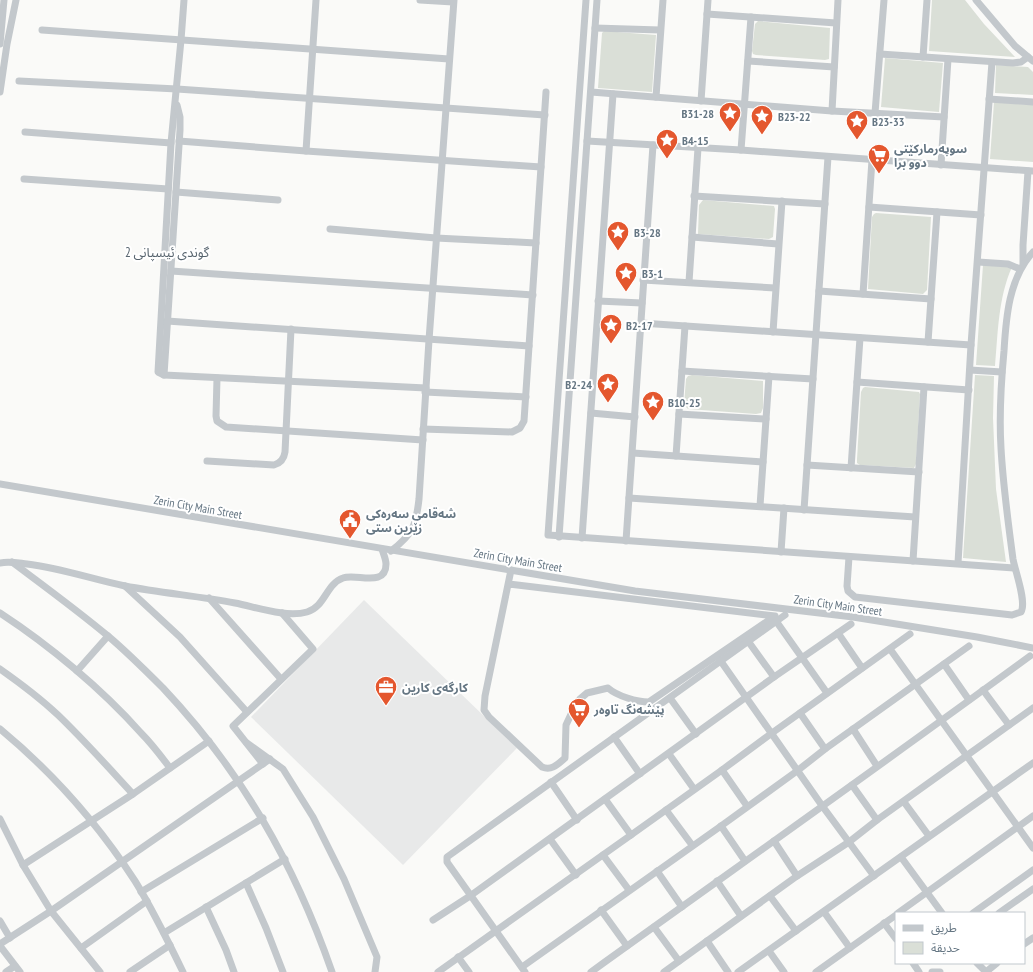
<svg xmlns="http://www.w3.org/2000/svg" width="1033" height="972" font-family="'PT Sans Narrow','Noto Sans Arabic',sans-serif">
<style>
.built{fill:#e8e9e9}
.green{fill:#dadfd7}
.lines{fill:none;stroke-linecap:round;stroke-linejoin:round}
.minor{stroke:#c3c8cc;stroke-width:7}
.labels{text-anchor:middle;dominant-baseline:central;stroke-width:4;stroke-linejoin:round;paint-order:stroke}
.poi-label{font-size:12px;font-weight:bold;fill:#657683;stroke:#fff;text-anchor:start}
.street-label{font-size:12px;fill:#657683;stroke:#fff}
.neighbourhood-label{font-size:13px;fill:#57646e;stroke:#fff}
</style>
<rect width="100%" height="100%" fill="#fafaf8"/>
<path class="built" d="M364,600L517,748L403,865L251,717Z"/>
<g class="green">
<path d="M932,0H965L984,24L1015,57L929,51Z"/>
<path d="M758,21L830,28L829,59L825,60L756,55L753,54L752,51L755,24Z"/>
<path d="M604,31L656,35L652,92L598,88L602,33Z"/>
<path d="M885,58L943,63L939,112L881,107Z"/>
<path d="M996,65L1028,67L1033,72V95L995,93Z"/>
<path d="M994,102L1033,105V162L990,159Z"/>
<path d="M703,200L774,206L775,209L773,237L769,239L698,234L699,205Z"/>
<path d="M876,213L931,217L927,290L923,294L868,289L872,217L874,214Z"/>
<path d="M983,265L1012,267C998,298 998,334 995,366L976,365Z"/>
<path d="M692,375L763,381V408L761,413L756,414L688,409L684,405L686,379L688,376Z"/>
<path d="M975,375L994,376L993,418L996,489L1006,562L963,558Z"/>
<path d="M865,387L919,392L920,394L916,464L914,468L860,465L857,463V459L861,392L863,388Z"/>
</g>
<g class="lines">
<g class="minor">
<path d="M184,0L181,40L171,143L158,372L164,375L426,388"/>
<path d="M420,0L453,2"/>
<path d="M586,0L548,535L1014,568"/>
<path d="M976,0L1015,46L1033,61"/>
<path d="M707,14L836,23"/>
<path d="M595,28L660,30"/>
<path d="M42,30L449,59"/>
<path d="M0,44L4,0"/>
<path d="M880,54L1013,63L1021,62L1028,57"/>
<path d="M923,57L927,0"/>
<path d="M748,61L834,67"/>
<path d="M19,81L177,89L545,115"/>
<path d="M0,92L7,44L16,0"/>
<path d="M591,92L832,111L944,117"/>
<path d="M656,97L663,0"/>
<path d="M989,99L1033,102"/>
<path d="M701,101L708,0"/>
<path d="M832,111L838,0"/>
<path d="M875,113L884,0"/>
<path d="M25,132L171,143"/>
<path d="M179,141L306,151L541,167"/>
<path d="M587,141L741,150L1033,171"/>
<path d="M741,150L751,17"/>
<path d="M306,151L316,0"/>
<path d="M941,165L948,59"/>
<path d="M24,179L168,189"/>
<path d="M176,192L278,200"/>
<path d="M694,196L825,204"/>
<path d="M869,207L981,215"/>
<path d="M330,229L436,238L536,243"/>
<path d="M692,237L778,244"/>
<path d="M978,262L1008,264L1020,269"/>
<path d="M1023,264V245L1028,171"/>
<path d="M171,271L533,295"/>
<path d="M643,280L775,288"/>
<path d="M689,282L698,148"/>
<path d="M819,291L931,299"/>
<path d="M863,294L872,160"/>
<path d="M598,301L642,303"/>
<path d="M167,321L529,346"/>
<path d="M641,323L971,345"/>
<path d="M773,332L782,201"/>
<path d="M928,342L937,212"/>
<path d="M970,370L1002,372"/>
<path d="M682,371L813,379"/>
<path d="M164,375L180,130V117L177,105"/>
<path d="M217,378L216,416L217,421L226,427L423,440"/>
<path d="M857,382L969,390"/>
<path d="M425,392L526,397"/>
<path d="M591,413L635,417"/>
<path d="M679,414L766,419"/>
<path d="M423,429L512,432L520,428L524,421L546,92"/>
<path d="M633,453L763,462"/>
<path d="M676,456L685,326"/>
<path d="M207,461L274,465C281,463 284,459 285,452L291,329"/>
<path d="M807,465L919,472"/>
<path d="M851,468L860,338"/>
<path d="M0,484L635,591L853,617L977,637L1033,648"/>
<path d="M629,498L915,517"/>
<path d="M760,506L769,376"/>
<path d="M804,510L828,157"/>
<path d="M559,537L597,0"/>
<path d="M582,538L613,94"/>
<path d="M626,541L653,145"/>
<path d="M391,551C413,534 416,526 419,499L429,340L454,0"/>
<path d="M781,552L784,508"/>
<path d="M849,557L847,586L848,591L855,597L1012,615L1021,612C1027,602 1015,571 1013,559C1008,522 1003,485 1001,448C999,416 1001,383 1004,351C1006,317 1009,278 1033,252"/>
<path d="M913,561L924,387"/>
<path d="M12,562C44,586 77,610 108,636C127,652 145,670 163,688C242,772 294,863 332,972"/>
<path d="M0,563C9,561 18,563 27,564C60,568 92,579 125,586C161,593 198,596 235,603C256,607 286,618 307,612C325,607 326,584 343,578C356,573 386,588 386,564C386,559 383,553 382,549"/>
<path d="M958,563L971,345L992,62"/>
<path d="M509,584L775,616L649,702C637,702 617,696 608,688L587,693L580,699L573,710L566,725L565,758C558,764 552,771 542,767L489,717L484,710L485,696L511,570"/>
<path d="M125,586L180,637L247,712"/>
<path d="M209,598L281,679"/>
<path d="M0,613C49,645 102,689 141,733C152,744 161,756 170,768"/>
<path d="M776,621L827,693"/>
<path d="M838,633L862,668"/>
<path d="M748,641L774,677"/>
<path d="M890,649L1033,848"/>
<path d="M720,660L823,807L874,876"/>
<path d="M944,664L969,700"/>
<path d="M0,669C20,683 40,698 58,715C84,740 108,767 133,794"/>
<path d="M77,671L108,636"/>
<path d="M983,690L1009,725"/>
<path d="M670,698L696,734"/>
<path d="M800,713L825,749"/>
<path d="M0,729C52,772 98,824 135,881C153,910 168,941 183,972"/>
<path d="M853,729L877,766"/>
<path d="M614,737L640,774"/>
<path d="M247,743L283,769L313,817L344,879L377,957L375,972"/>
<path d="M669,754L694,789"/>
<path d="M263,764L233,726L313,649L282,613"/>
<path d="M722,770L747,806"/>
<path d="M551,782L577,820"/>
<path d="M852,785L877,820"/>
<path d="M605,799L631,835"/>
<path d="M904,802L929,836"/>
<path d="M666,810L692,845"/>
<path d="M0,819L23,865L51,911L100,972"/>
<path d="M721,826L745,861"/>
<path d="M550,839L576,875"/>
<path d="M774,841L797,876"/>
<path d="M603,855L629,890"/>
<path d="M901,857L942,913"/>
<path d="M23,865L133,794L209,741"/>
<path d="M657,871L682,907"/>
<path d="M717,881L741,916"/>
<path d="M246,883L266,928L283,972"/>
<path d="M141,892L263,818"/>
<path d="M770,896L796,931"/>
<path d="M206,907L226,950L234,972"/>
<path d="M601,910L627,946"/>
<path d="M824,912L850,948"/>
<path d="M898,913L1033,816"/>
<path d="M973,913L1033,870"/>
<path d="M999,913L1033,889"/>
<path d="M433,920L470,896L774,677L851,624"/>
<path d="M0,921L10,938"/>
<path d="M884,923L896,939"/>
<path d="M654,927L679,961"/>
<path d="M164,933L285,859"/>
<path d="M707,941L728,972"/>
<path d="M0,944L51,911L270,759"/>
<path d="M1024,944L1033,938"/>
<path d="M0,946L20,972"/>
<path d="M81,948L147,901"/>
<path d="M769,951L784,972"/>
<path d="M458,957L469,972"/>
<path d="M913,963L919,972"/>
<path d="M977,963L986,972"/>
<path d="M522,967L721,826L797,771L825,749L969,646"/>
<path d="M6,972L15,966"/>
<path d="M130,972L170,945"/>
<path d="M438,972L631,835L722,770L772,733L910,634"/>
<path d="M525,972L447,862V857L785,615"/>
<path d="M591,972C737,867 884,763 1030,656"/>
<path d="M664,972L797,876L849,842L877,820L1033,708"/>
<path d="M738,972L1033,763"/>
<path d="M816,972L896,915"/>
<path d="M932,972H940"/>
<path d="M986,972L997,963"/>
</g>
</g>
<defs>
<g id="sight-pin" transform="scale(1.15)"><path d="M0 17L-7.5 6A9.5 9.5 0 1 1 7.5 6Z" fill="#e4572e" stroke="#fff"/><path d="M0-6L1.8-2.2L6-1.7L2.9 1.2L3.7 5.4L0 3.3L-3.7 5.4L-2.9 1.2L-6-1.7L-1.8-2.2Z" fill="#fff"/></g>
<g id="supermarket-pin" transform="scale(1.15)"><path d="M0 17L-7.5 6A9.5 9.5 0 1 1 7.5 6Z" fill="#e4572e" stroke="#fff"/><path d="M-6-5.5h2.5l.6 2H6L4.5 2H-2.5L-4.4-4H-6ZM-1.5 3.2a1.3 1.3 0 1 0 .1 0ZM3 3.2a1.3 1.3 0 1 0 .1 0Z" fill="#fff"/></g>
<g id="civic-pin" transform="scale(1.15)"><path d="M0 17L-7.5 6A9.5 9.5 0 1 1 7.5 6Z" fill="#e4572e" stroke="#fff"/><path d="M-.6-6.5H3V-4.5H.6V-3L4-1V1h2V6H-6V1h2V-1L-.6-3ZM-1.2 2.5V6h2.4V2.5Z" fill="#fff"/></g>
<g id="office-pin" transform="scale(1.15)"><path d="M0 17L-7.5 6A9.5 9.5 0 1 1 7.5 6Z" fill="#e4572e" stroke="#fff"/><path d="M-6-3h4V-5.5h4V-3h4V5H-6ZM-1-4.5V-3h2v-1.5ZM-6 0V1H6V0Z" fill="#fff"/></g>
</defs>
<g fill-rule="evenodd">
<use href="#sight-pin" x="730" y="113"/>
<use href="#sight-pin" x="762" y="116"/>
<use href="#sight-pin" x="857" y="121"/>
<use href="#sight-pin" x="667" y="140"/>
<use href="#supermarket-pin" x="879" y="155"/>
<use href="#sight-pin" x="618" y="232"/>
<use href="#sight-pin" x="626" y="273"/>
<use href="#sight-pin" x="611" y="325"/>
<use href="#sight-pin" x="608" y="384"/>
<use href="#sight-pin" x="653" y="402"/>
<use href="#civic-pin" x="350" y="520"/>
<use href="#office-pin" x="386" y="687"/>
<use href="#supermarket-pin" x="579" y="709"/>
</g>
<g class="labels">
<g class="poi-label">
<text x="714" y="113" text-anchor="end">B31-28</text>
<text x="778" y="116">B23-22</text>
<text x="872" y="121">B23-33</text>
<text x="682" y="140">B4-15</text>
<text x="894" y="148">سوپەرمارکێتی<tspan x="894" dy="14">دوو برا</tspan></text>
<text x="634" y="232">B3-28</text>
<text x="642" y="273">B3-1</text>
<text x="626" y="325">B2-17</text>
<text x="592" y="384" text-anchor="end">B2-24</text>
<text x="668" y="402">B10-25</text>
<text x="366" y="513">شەقامی سەرەکی<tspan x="366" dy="14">زێرین ستی</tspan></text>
<text x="402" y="687">کارگەی کارین</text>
<text x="594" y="709">پێشەنگ تاوەر</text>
</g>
<g class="street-label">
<text transform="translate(198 507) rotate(10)">Zerin City Main Street</text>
<text transform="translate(518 560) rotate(10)">Zerin City Main Street</text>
<text transform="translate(838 605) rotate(8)">Zerin City Main Street</text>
</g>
<g class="neighbourhood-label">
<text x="167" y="252">گوندی ئیسپانی 2</text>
</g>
</g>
<rect x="895" y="912" width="130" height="52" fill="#ffffff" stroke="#c1c8cd"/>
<rect x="903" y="925" width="20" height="6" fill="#c3c8cc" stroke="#c1c8cd"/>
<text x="931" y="932" font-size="12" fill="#657683">طريق</text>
<rect x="903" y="942" width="20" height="12" fill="#dadfd7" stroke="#c1c8cd"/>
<text x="931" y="952" font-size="12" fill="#657683">حديقة</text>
</svg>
